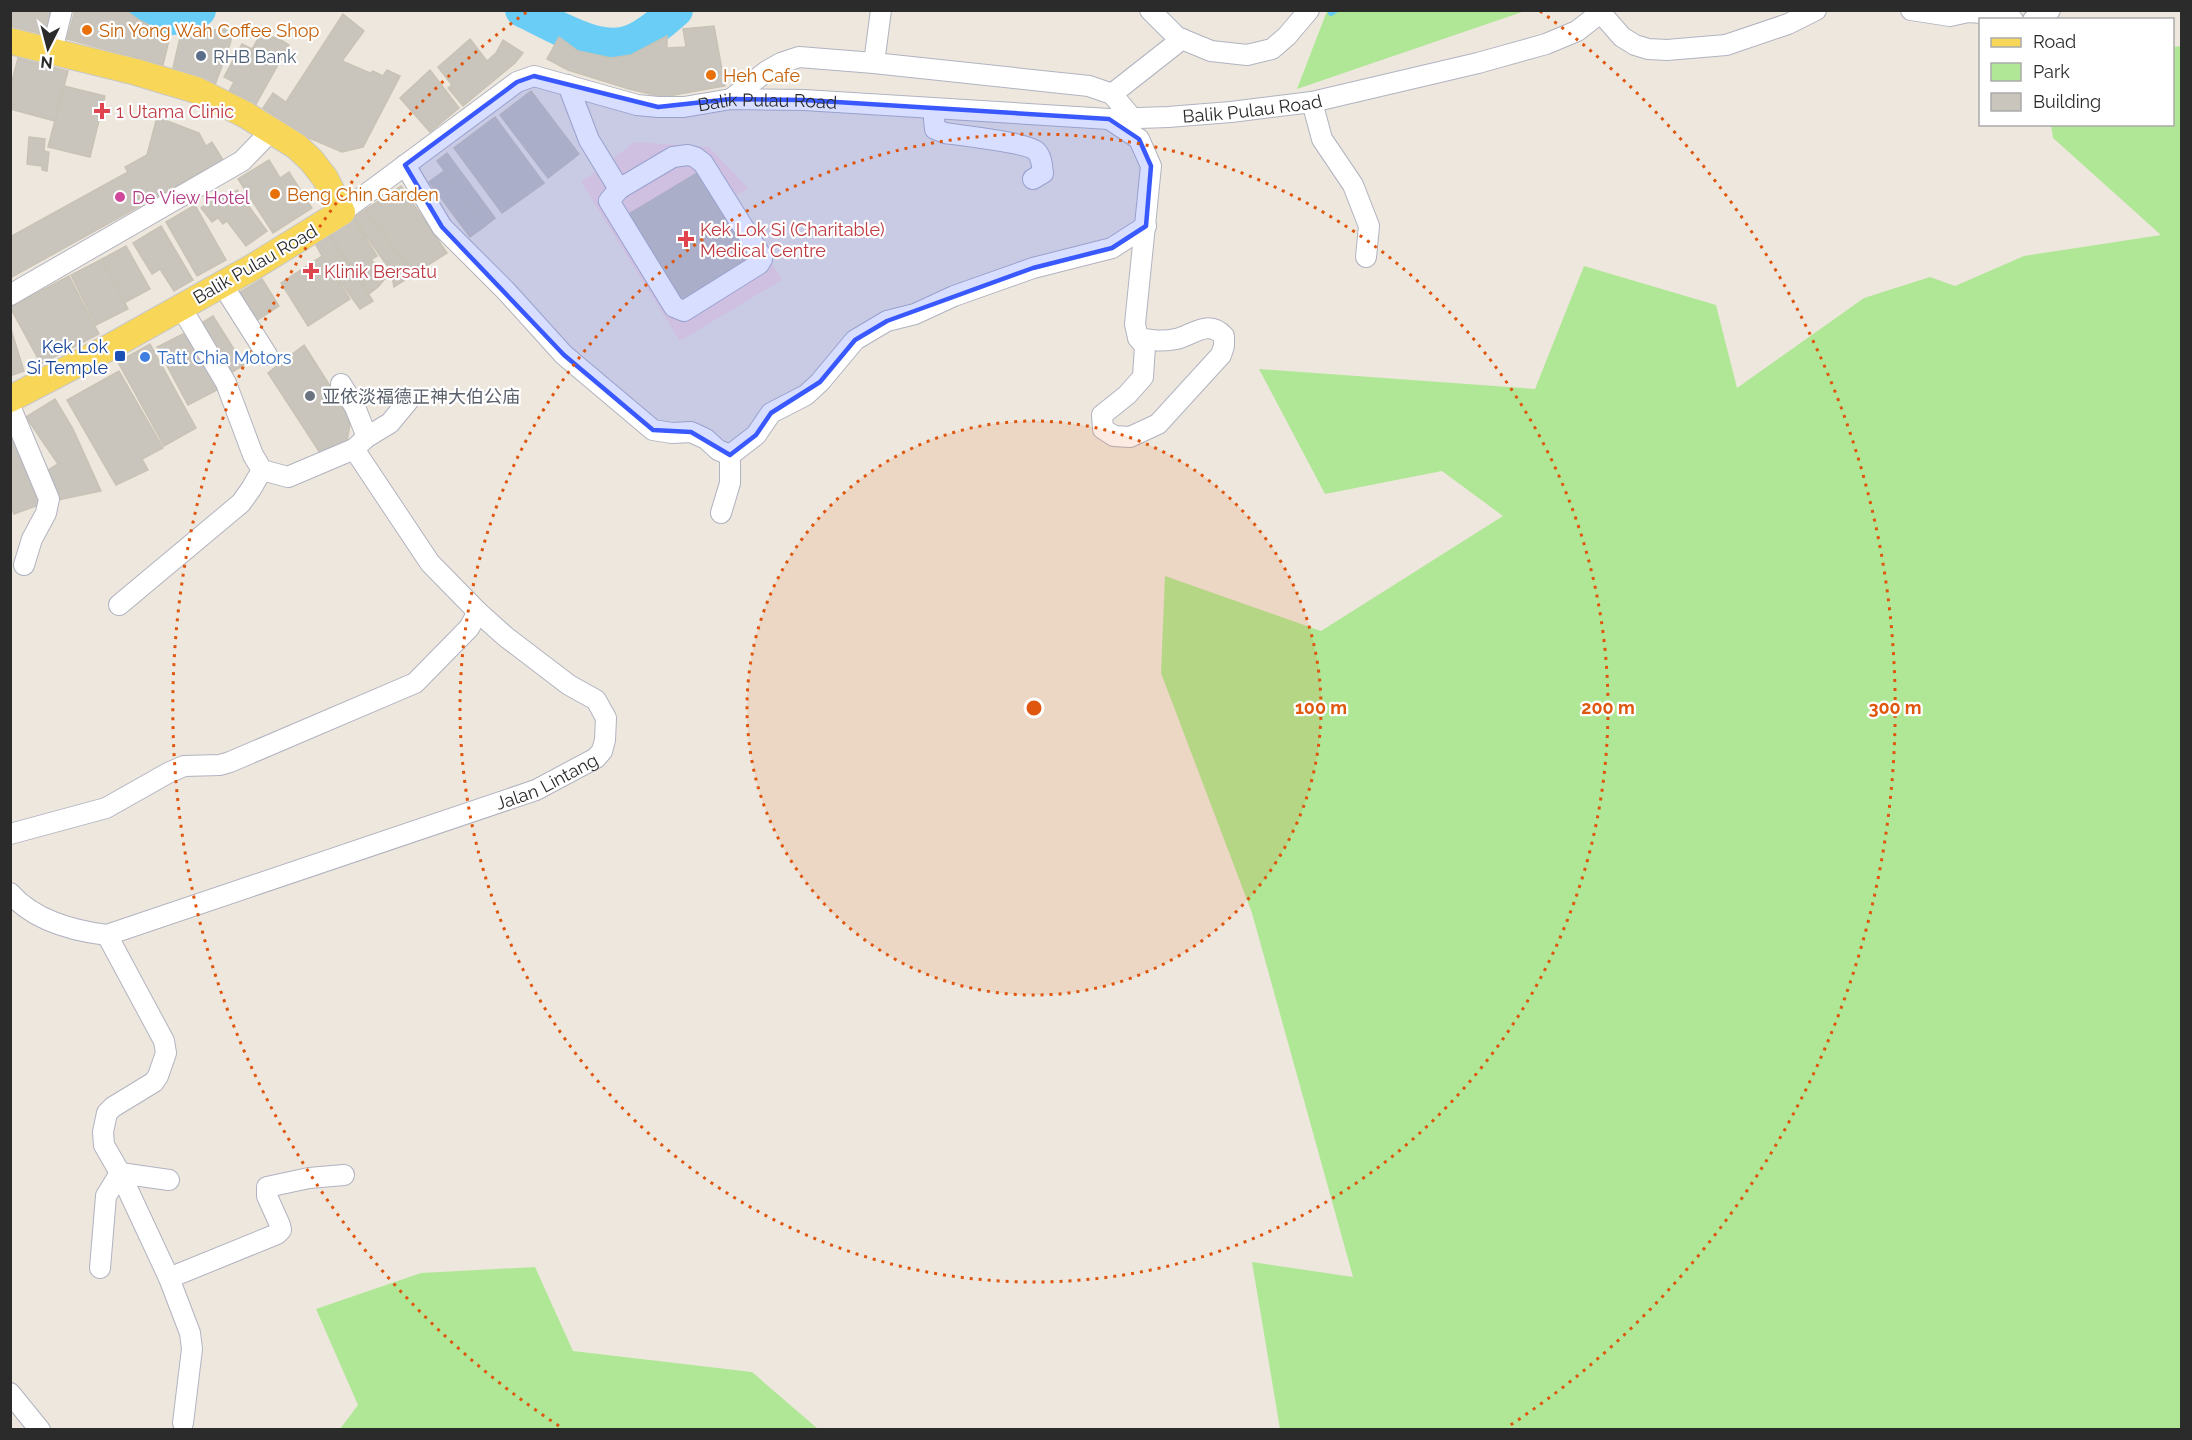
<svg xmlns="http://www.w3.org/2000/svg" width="2192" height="1440" font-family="Raleway,'Noto Sans SC',sans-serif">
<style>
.medical{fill:#f5dada}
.green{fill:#b0e796}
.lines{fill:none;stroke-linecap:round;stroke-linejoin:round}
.stream{stroke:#6acdf5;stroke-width:6}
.river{stroke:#6acdf5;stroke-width:34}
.building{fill:#c9c4bc;stroke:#c9c3b6;stroke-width:1.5}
.minor-casing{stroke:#b1b3c0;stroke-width:22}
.major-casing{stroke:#c8c8c8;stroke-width:28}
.minor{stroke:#fff;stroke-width:20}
.major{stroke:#f8d657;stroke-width:26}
.marked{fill:#3959ff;fill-opacity:0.2;stroke:#3959ff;stroke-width:4.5;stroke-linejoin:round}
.ring{fill:none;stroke:#df570e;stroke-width:3;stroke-dasharray:3 6}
.food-dot{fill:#e8710a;stroke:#fff;stroke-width:2}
.service-dot{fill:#5c6f8a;stroke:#fff;stroke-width:2}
.health-dot{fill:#e0444e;stroke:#fff;stroke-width:2}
.hotel-dot{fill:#d1479c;stroke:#fff;stroke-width:2}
.transit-dot{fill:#1a4fb4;stroke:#fff;stroke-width:2}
.shop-dot{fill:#3f7fe0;stroke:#fff;stroke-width:2}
.worship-dot{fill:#6b7280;stroke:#fff;stroke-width:2}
.labels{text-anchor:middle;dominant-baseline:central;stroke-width:4.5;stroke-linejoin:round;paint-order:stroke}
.food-label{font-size:18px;fill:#c56008;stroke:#fff;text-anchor:start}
.service-label{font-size:18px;fill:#4e5e75;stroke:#fff;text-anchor:start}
.street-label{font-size:18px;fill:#2b2b2b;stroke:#fff}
.health-label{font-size:18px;fill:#be3a42;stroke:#fff;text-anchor:start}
.hotel-label{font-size:18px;fill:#b23c85;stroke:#fff;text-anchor:start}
.transit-label{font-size:18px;fill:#164399;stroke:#fff;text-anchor:end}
.shop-label{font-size:18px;fill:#366cbe;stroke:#fff;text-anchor:start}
.worship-label{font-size:18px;fill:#5b616d;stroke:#fff;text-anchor:start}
.centre{fill:#df570e;stroke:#fff;stroke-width:3}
.ring-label{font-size:18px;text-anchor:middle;font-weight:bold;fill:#df570e;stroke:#fff;stroke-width:4.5;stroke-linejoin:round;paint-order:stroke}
</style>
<rect width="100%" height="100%" fill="#eee7dd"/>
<path class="medical" d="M635,142L709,147L748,188L732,198L782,280L680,341L581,182Z"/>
<g class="green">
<path d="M1327,11V10L1525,11L1297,89Z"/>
<path d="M2181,46V1429H1280L1252,1262L1353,1277L1252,913L1161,673L1165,576L1321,631L1503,516L1442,471L1325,494L1259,369L1535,389L1584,266L1716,305L1737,388L1864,298L1930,277L1955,286L2024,256L2161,235L2053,138L2051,125L2172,124L2173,47Z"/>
<path d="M535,1267L573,1351L752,1372L818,1429H340L358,1405L316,1309L421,1273Z"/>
</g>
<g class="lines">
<path class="stream" d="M1331,13L1336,10"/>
<g class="river">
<path d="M138,10C156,25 179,18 199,10"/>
<path d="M522,10C552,24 598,54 630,42C647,36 663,21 676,10"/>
</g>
</g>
<g class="building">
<path d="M10,10H58L51,36L10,26Z"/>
<path d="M75,10H125L139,20L170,36L163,65L67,39Z"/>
<path d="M343,14L364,31L342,61L370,73L373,71L383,76L387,70L400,76L363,147L342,152L307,137L263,108L273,93L286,102Z"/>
<path d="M714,26L725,86L663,97L629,89L568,70L547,59L559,37L578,51L611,58L631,55L667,36V48L686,47L683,29Z"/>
<path d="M234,28L230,44L215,85L173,68L181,33Z"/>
<path d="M260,35L278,38L289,45L255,106L229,91L234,82L224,77L242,44L252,49Z"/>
<path d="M470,39L487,61L496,53L503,40L523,53L515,63L463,106L448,88L452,85L438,67Z"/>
<path d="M18,58L68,71L55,121L10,109V88Z"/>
<path d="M430,70L459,108L430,132L400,98Z"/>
<path d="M64,86L105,96L90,157L48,147Z"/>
<path d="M531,91L579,154L548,178L500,115Z"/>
<path d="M157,117L199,133L206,146L212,142L223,160L10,278V237L128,172L125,167L147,155Z"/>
<path d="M495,117L544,183L502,213L454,148Z"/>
<path d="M29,137L45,139L44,151L49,152L47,171L42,170V166L27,164Z"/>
<path d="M447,153L495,218L485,226L437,161Z"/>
<path d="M269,160L280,178L289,172L312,208L273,233L238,179Z"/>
<path d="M702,170L757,258L679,306L624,217Z"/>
<path d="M444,171L485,226L470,237L429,182Z"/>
<path d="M401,186L447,253L414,274L365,210Z"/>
<path d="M237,190L267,231L246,246L227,221L223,224L218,218L212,222L201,208L221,193L225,199Z"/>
<path d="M195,205L226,260L197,276L166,222Z"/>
<path d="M365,210L414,274L394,287L391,271L353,218Z"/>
<path d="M353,218L377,256L371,260L388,275L378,287L369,294L329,234Z"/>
<path d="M161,226L193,280L174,291L160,269L152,274L133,243Z"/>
<path d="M329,234L373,301L360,309L322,256L315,243Z"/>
<path d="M126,246L150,289L124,303L102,259Z"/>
<path d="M322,256L350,299L308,326L281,283Z"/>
<path d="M102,259L128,309L96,325L71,275Z"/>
<path d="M69,276L99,334L41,364L10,307Z"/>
<path d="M262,279L279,306L253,323L235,295Z"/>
<path d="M213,316L244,365L229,374L198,325Z"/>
<path d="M10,326L24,371L10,376Z"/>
<path d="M189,331L219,389L188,405L157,347Z"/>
<path d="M150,344L196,428L164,446L118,362Z"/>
<path d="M304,345L351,419L347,441L322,456L268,373Z"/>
<path d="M119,371L163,448L142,459L148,470L116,485L67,400Z"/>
<path d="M55,399L73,429L101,491L58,500L43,473L58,464L26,417Z"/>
<path d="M10,417L44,503L14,514L10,506Z"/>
</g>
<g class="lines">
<g class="minor-casing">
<g id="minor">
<path d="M1150,10L1177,37L1211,51L1247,55L1272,49L1287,36L1309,10"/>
<path d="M1911,10L1950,16L1968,12L1996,14L2013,20"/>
<path d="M1601,13L1622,37L1635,45L1648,49L1667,50L1726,45L1788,24L1816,10"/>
<path d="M2033,20L2050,10"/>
<path d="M52,51L62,10"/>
<path d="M874,63L881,10"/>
<path d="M568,85L589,140L619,189"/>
<path d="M1112,94L1182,39"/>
<path d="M731,99L767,71L781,63L799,57L874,63L1089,86L1112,94L1132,118"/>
<path d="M1312,102L1322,139L1353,185L1369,226L1366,257"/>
<path d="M933,109L935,129L945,133C959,135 1028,143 1036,151C1042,157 1042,166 1043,173L1033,179"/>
<path d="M1109,119L1139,139L1151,166L1135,324L1138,338L1145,346L1143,377L1127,395L1102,415L1103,429L1114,436L1130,437L1158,424L1221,355L1224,346V336C1208,319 1193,335 1176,339C1163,342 1151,340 1138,338"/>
<path d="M688,155L695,157L703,163L760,254L762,259L759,264L684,311L674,307L609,201L619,189L673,157Z"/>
<path d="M405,165L442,227L506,291L564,355L653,430L672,433L691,432L706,439L718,450L730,455V483L721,513"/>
<path id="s1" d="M342,212L517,82L534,76L637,105L658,107H684L731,99L804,100L1109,119L1168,117L1231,112L1312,102L1478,63L1546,44L1577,31L1604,10"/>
<path d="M222,284L267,355"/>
<path d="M10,295L242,161L272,130"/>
<path d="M181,307L226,383L253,455L262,470L288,477L354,449L367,437L390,423L409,400"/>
<path d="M341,384L355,407L367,437"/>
<path d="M10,406L49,499L46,513L32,539L24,565"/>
<path d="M730,455L756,435L771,413L806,395L820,382L855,340L887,321L915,314L954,296L1033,268L1112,248L1146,226"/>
<path d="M119,605L241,503L251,489L262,470"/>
<path d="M10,834L106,808L168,773L184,766L220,765L230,762L415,683L469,628L478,612"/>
<path id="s2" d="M10,893C33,920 74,931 107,935L536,790L596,758L602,751L605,740L606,718L596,700L569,685L506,637L478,612L430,563L354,449"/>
<path d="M107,935L164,1041L166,1053L158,1076L154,1082L113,1107L107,1113L103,1132L104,1145L120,1173L169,1278L190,1333L192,1349L183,1423"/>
<path d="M100,1268L106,1196L120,1173L169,1180"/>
<path d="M169,1278L277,1234L281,1230L280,1225L267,1196V1187L309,1178L344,1175"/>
<path d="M10,1393L40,1430"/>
</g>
</g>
<g class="major-casing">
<path id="major" d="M10,41L136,72L196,90L246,115L296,146L311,160L325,178L342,212L253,267L110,347L10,399"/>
</g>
<use href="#minor" class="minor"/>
<use href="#major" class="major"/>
</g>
<path class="marked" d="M534,76L658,107L731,99L804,100L1109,119L1139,139L1151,166L1146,226L1112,248L1033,268L887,321L855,340L820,382L771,413L756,435L730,455L691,432L653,430L564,355L442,227L405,165L517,82Z"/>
<circle cx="1034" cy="708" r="287" fill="#df570e" fill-opacity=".12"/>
<g class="ring">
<circle cx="1034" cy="708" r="287"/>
<circle cx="1034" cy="708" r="574"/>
<path d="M559 1426A861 861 0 0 1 528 11M1540 11A861 861 0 0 1 1509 1426"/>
</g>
<g class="food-dot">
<circle cx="87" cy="30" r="6"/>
<circle cx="711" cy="75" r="6"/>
<circle cx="275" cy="194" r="6"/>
</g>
<circle class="service-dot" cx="201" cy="56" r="6"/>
<g class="health-dot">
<path d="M99 102h6v6h6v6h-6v6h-6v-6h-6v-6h6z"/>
<path d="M683 230h6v6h6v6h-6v6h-6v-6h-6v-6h6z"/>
<path d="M308 262h6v6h6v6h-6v6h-6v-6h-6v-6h6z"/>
</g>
<circle class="hotel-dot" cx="120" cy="197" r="6"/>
<rect class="transit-dot" x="114" y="350" width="12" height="12" rx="3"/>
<circle class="shop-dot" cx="145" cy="357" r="6"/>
<circle class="worship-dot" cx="310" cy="396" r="6"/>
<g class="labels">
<g class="food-label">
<text x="99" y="30">Sin Yong Wah Coffee Shop</text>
<text x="723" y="75">Heh Cafe</text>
<text x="287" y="194">Beng Chin Garden</text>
</g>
<g class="service-label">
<text x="213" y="56">RHB Bank</text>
</g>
<g class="street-label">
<text stroke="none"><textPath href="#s1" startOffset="474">Balik Pulau Road</textPath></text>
<text stroke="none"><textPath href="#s1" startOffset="960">Balik Pulau Road</textPath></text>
<text transform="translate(255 264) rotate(-30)">Balik Pulau Road</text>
<text stroke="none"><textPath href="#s2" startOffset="574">Jalan Lintang</textPath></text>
</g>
<g class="health-label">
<text x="116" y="111">1 Utama Clinic</text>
<text x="700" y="229">Kek Lok Si (Charitable)<tspan x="700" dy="21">Medical Centre</tspan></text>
<text x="324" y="271">Klinik Bersatu</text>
</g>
<g class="hotel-label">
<text x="132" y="197">De View Hotel</text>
</g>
<g class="transit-label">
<text x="108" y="346">Kek Lok<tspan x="108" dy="21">Si Temple</tspan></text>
</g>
<g class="shop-label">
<text x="157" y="357">Tatt Chia Motors</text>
</g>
<g class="worship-label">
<text x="322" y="396">亚依淡福德正神大伯公庙</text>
</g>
</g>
<circle cx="1034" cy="708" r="9" class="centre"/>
<g class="ring-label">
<text x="1321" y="714">100 m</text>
<text x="1608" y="714">200 m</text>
<text x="1895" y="714">300 m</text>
</g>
<rect width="2192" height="1440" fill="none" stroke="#2b2b2b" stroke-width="24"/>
<rect x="1979" y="18" width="195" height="108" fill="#ffffff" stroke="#aaaaaa" stroke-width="1.5"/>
<rect x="1991" y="38" width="30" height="9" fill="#f8d657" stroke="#aaaaaa" stroke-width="1.5"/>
<text x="2033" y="48" font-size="18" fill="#2b2b2b">Road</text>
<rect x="1991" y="63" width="30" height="18" fill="#b0e796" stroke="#aaaaaa" stroke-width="1.5"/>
<text x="2033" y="78" font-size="18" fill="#2b2b2b">Park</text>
<rect x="1991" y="93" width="30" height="18" fill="#c9c4bc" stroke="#aaaaaa" stroke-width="1.5"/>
<text x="2033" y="108" font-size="18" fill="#2b2b2b">Building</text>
<g transform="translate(48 48) rotate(186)" stroke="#ffffff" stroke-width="4.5" paint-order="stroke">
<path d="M0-4.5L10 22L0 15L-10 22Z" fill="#2b2b2b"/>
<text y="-9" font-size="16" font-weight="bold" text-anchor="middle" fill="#2b2b2b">N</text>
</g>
</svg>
